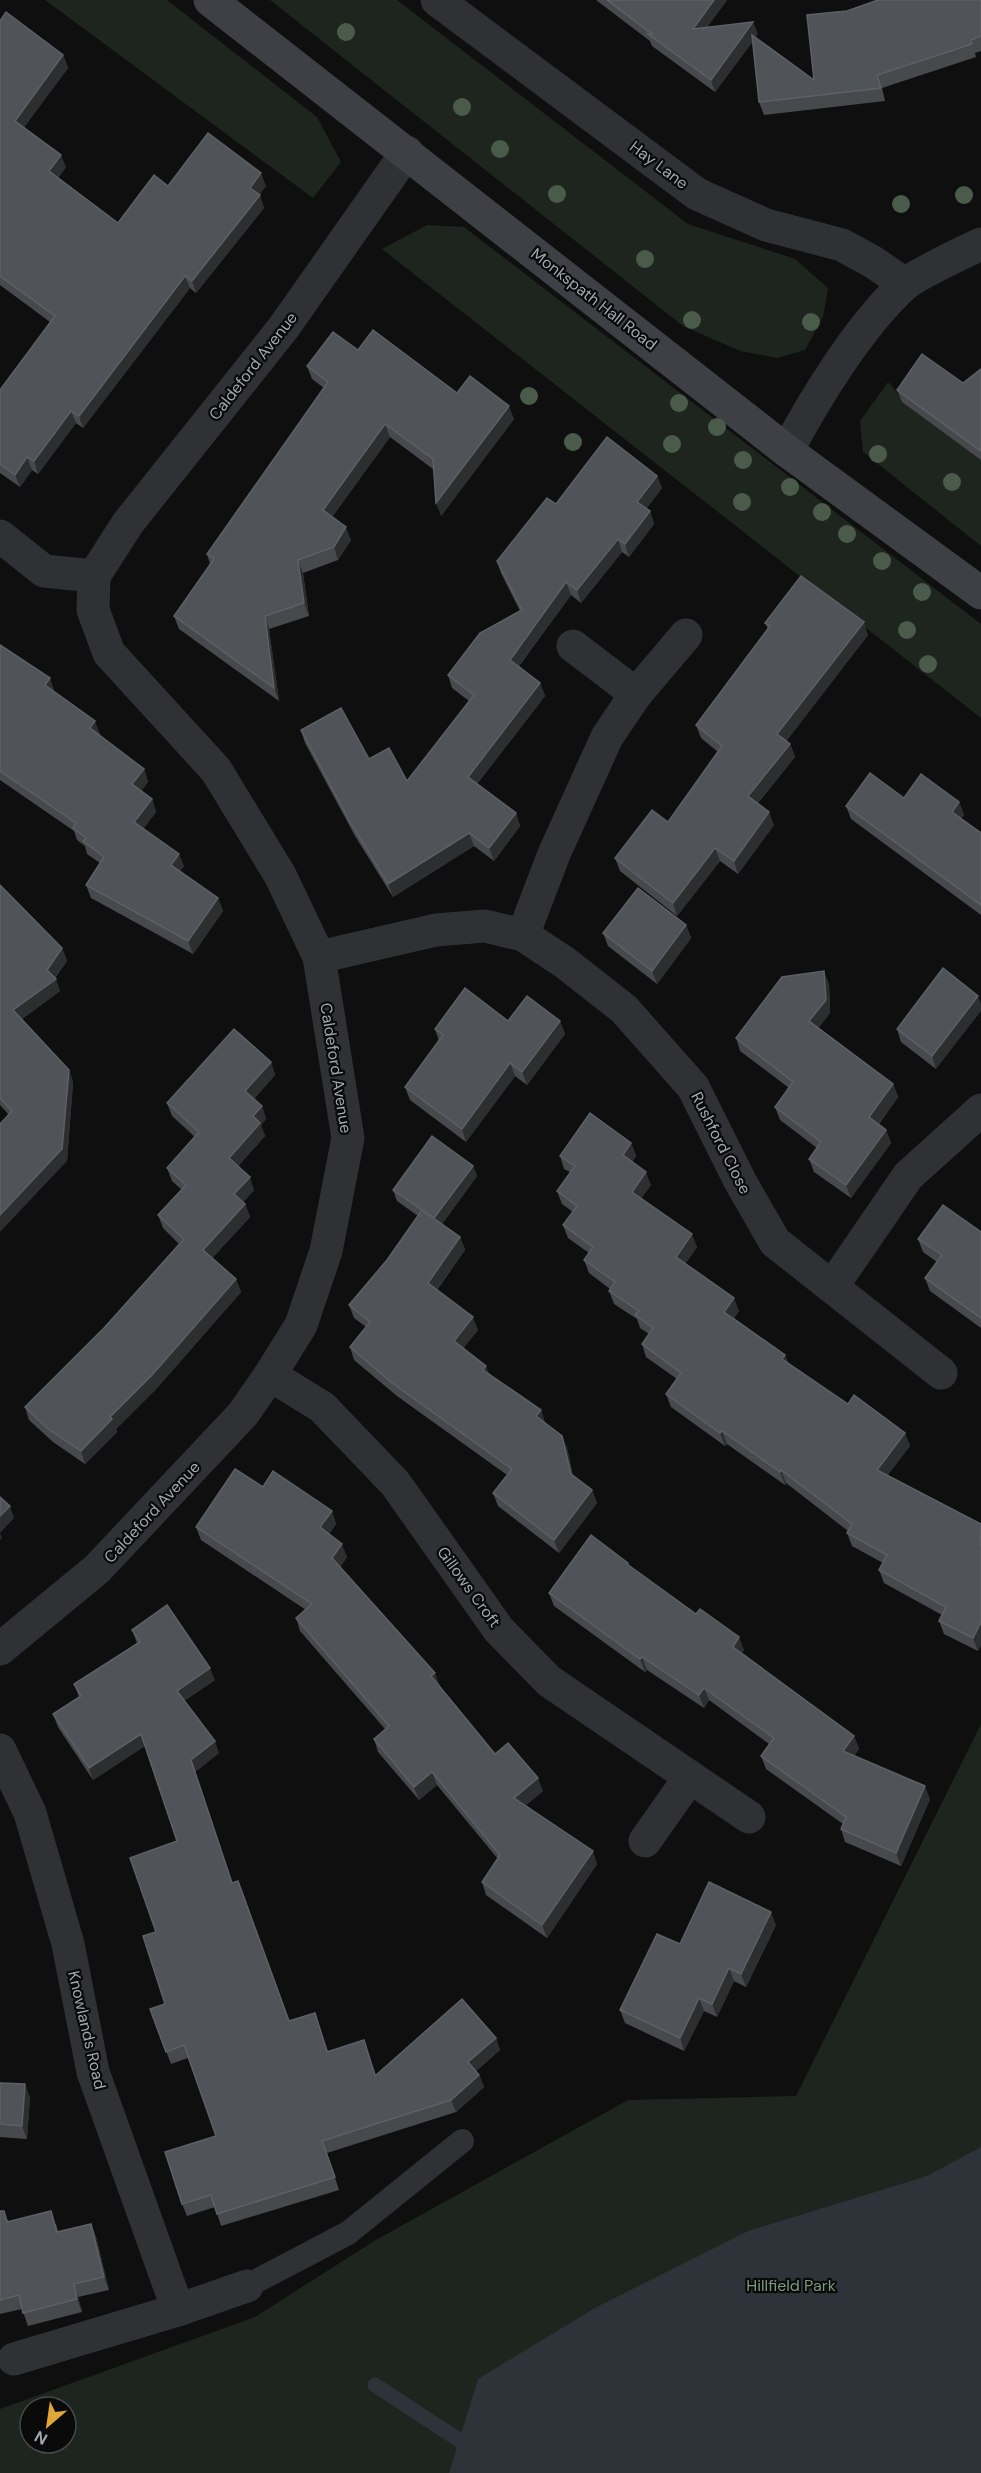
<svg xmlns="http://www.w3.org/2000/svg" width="981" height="2473" font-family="'DM Sans',sans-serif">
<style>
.green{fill:#1e241e;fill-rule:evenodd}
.water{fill:#2c3339}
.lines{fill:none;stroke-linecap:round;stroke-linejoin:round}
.stream{stroke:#2c3339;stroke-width:15}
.lane{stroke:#303135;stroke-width:24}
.street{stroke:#303135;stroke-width:33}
.secondary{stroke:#3f4045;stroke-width:33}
.tree{fill:#4a5b4b}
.wall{fill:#47494d}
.shaded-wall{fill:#2c2e30}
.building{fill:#505358;stroke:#5d6066;stroke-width:1.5}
.labels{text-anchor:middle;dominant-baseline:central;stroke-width:4.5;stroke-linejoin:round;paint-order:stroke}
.street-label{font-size:16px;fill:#a1a6b0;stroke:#0a0a0b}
.park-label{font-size:16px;fill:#7a9a7b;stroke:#0a0a0b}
</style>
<rect width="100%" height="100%" fill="#0f0f10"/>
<g class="green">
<path d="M45,0H167L317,117L341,162L313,198Z"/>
<path d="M270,0H397L688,224L795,259L828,288L823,317L805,350L777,358L740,351L683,326Z"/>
<path d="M427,225L464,227L981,624V718L382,249Z"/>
<path d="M888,382L909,407L981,459V546L863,452L860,421Z"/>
<path d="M981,1724V2473H0V2409L255,2317L374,2241L628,2100L796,2096ZM30,2407H66V2443H30Z"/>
</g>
<path class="water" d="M981,2147V2473H449L478,2379L593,2309L748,2231L927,2176Z"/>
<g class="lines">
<path class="stream" d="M375,2385L459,2440"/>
<path class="lane" d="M247,2286L348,2233L462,2141"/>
<g class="street">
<path d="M437,0L697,194L766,225L842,245L873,262L905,284"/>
<path d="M787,451C815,398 860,325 904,285C917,274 964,252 981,244"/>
<path d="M0,536L44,571L94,576L128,523L284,327L407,152"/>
<path d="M573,646L636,694"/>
<path d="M523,935L554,854L607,737L636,694L686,635"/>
<path d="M319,957L436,930L485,926L523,935L564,962L624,1009L693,1087L740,1181L775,1242L941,1373"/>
<path d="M832,1287L908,1176L981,1110"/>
<path d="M270,1375L322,1407L395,1483L499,1630L549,1681L690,1777L645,1841"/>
<path d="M0,1649L97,1569L243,1414L270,1375L301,1325L326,1251L348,1138L319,957L280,875L216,770L109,653L93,610L94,576"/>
<path d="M0,1750L30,1813L68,1944L93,2072L178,2310L14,2359"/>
<path d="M690,1777L749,1817"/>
<path d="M178,2310L247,2286"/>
</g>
<path class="secondary" d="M210,0L787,451L981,593"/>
</g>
<g class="tree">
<circle cx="346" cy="32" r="9"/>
<circle cx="462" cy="107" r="9"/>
<circle cx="500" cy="149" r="9"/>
<circle cx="557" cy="194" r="9"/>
<circle cx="964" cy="195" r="9"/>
<circle cx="901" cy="204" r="9"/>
<circle cx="645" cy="259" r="9"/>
<circle cx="692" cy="320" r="9"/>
<circle cx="811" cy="322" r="9"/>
<circle cx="529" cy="396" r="9"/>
<circle cx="679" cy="403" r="9"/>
<circle cx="717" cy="427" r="9"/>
<circle cx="573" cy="442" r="9"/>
<circle cx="672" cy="444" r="9"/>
<circle cx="878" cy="454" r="9"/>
<circle cx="743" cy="460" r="9"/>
<circle cx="952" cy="482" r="9"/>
<circle cx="790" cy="487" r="9"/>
<circle cx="742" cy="502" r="9"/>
<circle cx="822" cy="512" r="9"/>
<circle cx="847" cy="534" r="9"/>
<circle cx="882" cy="561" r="9"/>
<circle cx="922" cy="592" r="9"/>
<circle cx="907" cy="630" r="9"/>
<circle cx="928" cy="664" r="9"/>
</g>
<g class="wall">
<path d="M596,0H727L707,27L758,34L755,37L814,80L981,0V51L975,53L976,57L882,88L885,101L764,115L759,102L753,41L715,92L652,46L650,41Z"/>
<path d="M0,21L63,55L68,68L24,127L66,167L58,178L118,223L168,186H266L259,195L264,208L196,293L190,288L83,428L76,423L38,474L32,470L20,487L0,473V390L50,322L0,285Z"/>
<path d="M358,350L457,393L514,419L441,516L433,469L390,437L332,517L351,540L338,560L303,573L309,616L269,629L279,701L179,629L174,616L210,564L207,554L324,388L312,379L307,366Z"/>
<path d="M981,369V460L902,402L897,390L963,383Z"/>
<path d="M657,476L662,488L646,509L650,511L654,524L629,557L622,552L581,603L571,595L519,666L540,683L545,696L477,784L516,813L520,826L494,861L474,846L393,897L355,836L305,743L301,730L369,759L407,781L469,701L452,688L448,675L520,611L501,573L497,561L556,504Z"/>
<path d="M765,623L868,635L786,741L790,744L795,757L758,803L774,825L738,874L720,861L677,916L620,871L615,858L668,822L718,752L701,738L696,725L768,629Z"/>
<path d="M0,645L50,678L54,692L100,734L99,735L144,769L148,782L141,791L152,799L156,812L143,829L184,866L180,871L218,898L223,911L193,954L91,898L86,885L100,863L87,854L85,846L77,840L74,831L0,780Z"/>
<path d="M904,798L959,802L964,815L961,819L981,833V915L851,819L846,806Z"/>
<path d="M0,885L62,948L67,961L55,978L60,991L22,1019L69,1070L73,1083L67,1161L9,1115L0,1105Z"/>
<path d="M686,925L691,938L657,984L608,946L603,933Z"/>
<path d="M943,968L936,1069L901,1042L897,1029Z"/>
<path d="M829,984L830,1013L818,1028L893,1084L898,1097L879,1124L886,1130L891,1143L851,1198L814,1172L809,1159L817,1148L780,1120L775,1107L789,1088L740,1051L736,1038Z"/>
<path d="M508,1021H560L565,1034L527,1085L515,1076L466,1142L410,1100L405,1087L439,1041L435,1029Z"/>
<path d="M271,1062L275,1075L254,1099L262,1106L266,1119L261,1125L265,1136L238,1166L254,1190L243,1202L245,1204L250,1217L212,1258L236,1279L241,1292L157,1388L116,1429L117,1432L85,1464L53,1442L29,1420L25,1407L104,1328L179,1244L163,1228L158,1215L182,1190L172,1181L167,1168L195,1137L172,1116L167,1103Z"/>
<path d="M631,1143L636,1156L632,1162L651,1185L641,1198L697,1247L685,1264L739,1311L734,1318L785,1355L788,1363L848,1404L905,1433L910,1446L887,1475L981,1524V1645L978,1651L944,1634L939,1621L942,1615L884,1583L879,1570L883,1563L852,1546L847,1533L848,1531L786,1483L785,1485L727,1444L725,1446L671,1407L666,1394L677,1379L646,1357L642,1344L649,1334L640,1328L637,1319L614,1304L609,1291L610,1289L589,1273L584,1260L589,1253L568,1238L563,1225L573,1212L562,1204L557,1191L570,1172L564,1169L560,1156Z"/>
<path d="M473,1166L477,1176L442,1224L460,1237L465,1250L437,1290L478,1330L463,1348L489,1374L541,1410L545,1423L562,1436L567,1448L573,1476L592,1490L597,1503L559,1553L498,1506L493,1493L507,1475L397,1396L354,1360L350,1347L366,1327L354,1318L349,1305L387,1260L418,1216L397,1201L393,1190Z"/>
<path d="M981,1232V1328L930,1291L925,1278L937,1262L923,1252L918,1239Z"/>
<path d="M263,1487L332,1511L336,1524L329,1534L347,1557L340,1567L495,1754L543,1791L526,1805L597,1864L547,1938L486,1895L482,1882L498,1859L437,1785L419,1800L378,1752L374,1739L385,1729L300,1631L296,1618L306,1610L201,1540L196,1527Z"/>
<path d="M629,1566L744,1650L742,1653L854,1736L859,1749L854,1756L930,1799L901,1866L845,1842L841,1829L843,1824L766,1769L761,1756L769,1744L709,1700L704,1708L647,1670L645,1672L554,1606L549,1593Z"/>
<path d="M132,1630L215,1680L184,1701L219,1753L195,1772L232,1883L289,2021L315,2013L328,2051L364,2040L376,2075L496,2038L500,2050L476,2071L479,2075L484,2087L456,2112L327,2153L339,2190L221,2226L215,2207L187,2216L182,2204L216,2136L188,2058L171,2064L150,2009L165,2004L156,1932L177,1841L145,1746L93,1780L58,1727L53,1714L79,1697L74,1684L137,1643Z"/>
<path d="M776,1925L746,1987L734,1981L717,2017L704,2011L684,2051L625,2023L620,2010L680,1944Z"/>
<path d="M0,2083L30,2097L27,2139L0,2137Z"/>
<path d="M0,2211H4L8,2221L56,2224L58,2232L91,2224L96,2237L109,2290L78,2297L82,2312L28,2326L22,2309L0,2314Z"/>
</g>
<g class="shaded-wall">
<path d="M714,0H727L697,41L693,29Z"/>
<path d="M753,22L758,34L715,92L711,80Z"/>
<path d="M63,55L68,68L20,133L15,121Z"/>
<path d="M61,155L66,167L53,184L49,171Z"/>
<path d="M261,173L266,186L255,201L250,188Z"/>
<path d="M260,195L264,208L196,293L192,281Z"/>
<path d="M185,276L190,288L83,428L79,416Z"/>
<path d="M509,406L514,419L441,516L436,503Z"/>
<path d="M71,411L76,423L38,474L34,461Z"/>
<path d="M385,424L390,437L328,523L323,510Z"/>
<path d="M27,457L32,470L20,487L15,475Z"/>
<path d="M657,476L662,488L641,515L637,502Z"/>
<path d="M650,511L654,524L629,557L625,544Z"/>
<path d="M346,527L351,540L338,560L334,547Z"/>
<path d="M618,539L622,552L581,603L577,590Z"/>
<path d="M298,560L303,573L309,616L304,603Z"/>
<path d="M566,582L571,595L514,672L510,660Z"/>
<path d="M265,616L269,629L279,701L274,688Z"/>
<path d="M864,622L868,635L782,747L777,734Z"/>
<path d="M50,678L54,691L50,698L45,685Z"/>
<path d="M540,683L545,696L472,790L468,777Z"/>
<path d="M95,721L100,734L95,741L90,728Z"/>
<path d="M790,744L795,757L753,809L748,796Z"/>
<path d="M144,769L148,782L137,797L132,784Z"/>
<path d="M152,799L156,812L139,835L134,822Z"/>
<path d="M959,802L964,815L957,825L952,812Z"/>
<path d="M769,812L774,825L738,874L734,861Z"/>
<path d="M516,813L520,826L494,861L489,848Z"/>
<path d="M469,833L474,846L393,897L388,884Z"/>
<path d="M715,848L720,861L677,916L673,903Z"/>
<path d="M179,854L184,866L176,878L171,865Z"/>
<path d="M218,898L223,911L193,954L188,941Z"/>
<path d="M686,925L691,938L657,984L652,971Z"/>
<path d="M62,948L67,961L52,981L56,979L60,991L18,1022L13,1010L47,970Z"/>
<path d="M824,971L829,984L830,1013L814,1034L809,1021Z"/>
<path d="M978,996L981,1004V1011L936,1069L932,1056Z"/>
<path d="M560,1021L565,1034L527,1085L522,1072Z"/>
<path d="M271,1062L275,1075L249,1104L245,1091Z"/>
<path d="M510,1063L515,1076L466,1142L462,1129Z"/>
<path d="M69,1070L73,1083L67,1161L0,1232V1215Z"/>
<path d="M893,1084L898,1097L874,1130L869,1117Z"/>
<path d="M262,1106L266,1119L261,1125L265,1136L234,1171L229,1158L253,1116Z"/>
<path d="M886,1130L891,1143L851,1198L846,1185Z"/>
<path d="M631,1143L636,1156L628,1168L623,1155Z"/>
<path d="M473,1166L477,1176L438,1230L434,1219Z"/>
<path d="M646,1172L651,1185L637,1205L632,1192Z"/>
<path d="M250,1177L254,1190L239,1207L234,1194Z"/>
<path d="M245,1204L250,1217L208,1263L203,1250Z"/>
<path d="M692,1234L697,1247L681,1270L676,1257Z"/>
<path d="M460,1237L465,1250L432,1296L428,1283Z"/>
<path d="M236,1279L241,1292L157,1388L116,1429L117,1432L85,1464L81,1451L110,1417Z"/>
<path d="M734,1298L739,1311L729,1325L724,1312Z"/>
<path d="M473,1317L478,1330L459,1354L454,1341Z"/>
<path d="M785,1355L790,1368L782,1359Z"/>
<path d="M486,1366L491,1378L483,1370Z"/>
<path d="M541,1410L545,1423L541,1429L536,1416Z"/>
<path d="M722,1431L727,1444L725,1446L720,1433Z"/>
<path d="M905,1433L910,1446L882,1483L877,1470Z"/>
<path d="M562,1436L567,1448L576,1487L571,1474Z"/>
<path d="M781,1470L786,1483L785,1485L780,1472Z"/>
<path d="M592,1490L597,1503L559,1553L554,1540Z"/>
<path d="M10,1506L14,1518L0,1533L2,1538L0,1540V1516Z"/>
<path d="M332,1511L336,1524L324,1540L320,1527Z"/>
<path d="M342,1544L347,1557L337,1571L332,1558Z"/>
<path d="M981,1622V1645L978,1651L973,1638Z"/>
<path d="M739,1637L744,1650L737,1660L733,1647Z"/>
<path d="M642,1657L647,1670L645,1672L640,1659Z"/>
<path d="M210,1668L215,1680L181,1703L177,1691Z"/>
<path d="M435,1673L440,1686L435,1689L431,1676Z"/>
<path d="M704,1688L709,1700L704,1708L699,1695Z"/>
<path d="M141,1734L145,1746L93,1780L89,1768Z"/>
<path d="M854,1736L859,1749L848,1764L843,1751Z"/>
<path d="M215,1741L219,1753L195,1772L191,1760Z"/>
<path d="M432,1772L437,1785L419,1800L414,1787Z"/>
<path d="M538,1778L543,1791L519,1811L514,1798Z"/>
<path d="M925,1786L930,1799L901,1866L896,1853Z"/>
<path d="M593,1851L597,1864L547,1938L542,1925Z"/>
<path d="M771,1912L776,1925L746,1987L741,1974Z"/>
<path d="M729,1968L734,1981L717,2017L712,2004Z"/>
<path d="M699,1998L704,2011L684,2051L680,2038Z"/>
<path d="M496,2038L500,2050L473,2074L468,2062Z"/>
<path d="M479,2075L484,2087L456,2112L451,2100Z"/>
<path d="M25,2084L30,2097L27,2139L22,2126Z"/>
<path d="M91,2224L96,2237L109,2290L104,2277Z"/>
<path d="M74,2284L78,2297L82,2312L77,2299Z"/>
</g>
<g class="building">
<path d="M607,0H714L693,29L753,22L711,80L648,34H652Z"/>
<path d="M878,0H981V36L971,40L972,44L877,75L881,88L759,102L752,35L814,80L807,15L847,11Z"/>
<path d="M6,12L63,55L15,121L61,155L49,171L118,223L154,175L168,186L208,133L261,173L250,188L260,195L192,281L185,276L79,416L71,411L34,461L27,457L15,475L0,464V390L55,316L0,276V21Z"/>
<path d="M373,330L457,393L470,376L509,406L436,503L433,459L385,424L323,510L346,527L334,547L298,560L304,603L265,616L274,688L174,616L214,559L207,554L328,382L307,366L333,332L358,350Z"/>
<path d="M922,354L963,383L981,369V451L897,390Z"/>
<path d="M607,437L657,476L637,502L650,511L625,544L618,539L577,590L566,582L510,660L540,683L468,777L516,813L489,848L469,833L388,884L351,824L301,730L341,708L369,759L389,748L407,781L474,695L448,675L480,633L522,610L497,561L547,498L556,504Z"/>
<path d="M801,576L864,622L777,734L790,744L748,796L769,812L734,861L715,848L673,903L615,858L652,810L668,822L722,746L696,725L770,626L765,623Z"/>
<path d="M0,645L50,678L45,685L95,721L90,728L144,769L132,784L152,799L134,822L179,854L171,865L218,898L188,941L86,885L104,857L83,841L86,838L73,828L76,823L0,771Z"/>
<path d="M870,773L904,798L921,774L959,802L952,812L981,833V905L846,806Z"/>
<path d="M0,885L62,948L47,970L56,979L13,1010L69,1070L62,1149L0,1215V1124L12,1111L0,1098Z"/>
<path d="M638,888L686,925L652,971L603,933Z"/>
<path d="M943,968L978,996L932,1056L897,1029Z"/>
<path d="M824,971L826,1000L809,1021L893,1084L869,1117L886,1130L846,1185L809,1159L821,1142L775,1107L793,1082L736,1038L782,977Z"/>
<path d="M465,988L508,1021L527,996L560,1021L522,1072L510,1063L462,1129L405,1087L443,1035L435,1029Z"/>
<path d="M234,1029L271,1062L245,1091L262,1106L253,1116L260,1123L229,1158L250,1177L234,1194L245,1204L203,1250L236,1279L152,1375L110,1417L112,1419L81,1451L48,1429L25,1407L104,1328L184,1239L158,1215L186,1185L167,1168L199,1132L167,1103Z"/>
<path d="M590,1113L631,1143L623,1155L646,1172L632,1192L692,1234L676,1257L734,1298L724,1312L785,1355L782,1359L848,1404L854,1395L905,1433L877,1470L981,1524L980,1545H981V1622L973,1638L939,1621L946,1607L879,1570L887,1555L847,1533L852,1524L781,1470L780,1472L722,1431L720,1433L666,1394L681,1373L642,1344L653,1328L635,1315L639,1311L609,1291L615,1282L584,1260L593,1247L563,1225L577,1206L557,1191L575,1166L560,1156Z"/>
<path d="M432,1136L473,1166L434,1218L393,1190Z"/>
<path d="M943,1205L981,1232V1318L925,1278L942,1255L918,1239Z"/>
<path d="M422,1210L460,1237L428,1283L473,1317L454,1341L486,1366L483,1370L541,1410L536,1416L562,1436L571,1474L592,1490L554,1540L493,1493L512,1469L392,1383L350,1347L370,1322L349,1305L387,1260Z"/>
<path d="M235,1469L263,1487L273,1471L332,1511L320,1527L342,1544L332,1558L435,1673L431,1676L495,1754L508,1743L538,1778L514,1798L593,1851L542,1925L482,1882L500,1855L432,1772L414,1787L374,1739L389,1726L296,1618L312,1604L196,1527Z"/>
<path d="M0,1497L10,1506L0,1516Z"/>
<path d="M591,1535L628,1563L627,1564L696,1614L700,1609L739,1637L733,1647L854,1736L843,1751L925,1786L896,1853L841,1829L846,1817L761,1756L774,1738L704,1688L699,1695L642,1657L640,1659L549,1593Z"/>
<path d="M167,1605L210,1668L177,1691L215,1741L191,1760L232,1883L238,1881L289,2021L315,2013L327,2052L364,2040L375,2076L462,1999L496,2038L468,2062L479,2075L451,2100L322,2141L335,2177L217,2214L211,2195L182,2204L165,2152L216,2136L184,2045L166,2052L150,2009L165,2004L143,1936L156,1932L130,1858L177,1841L141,1734L89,1768L53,1714L81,1696L74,1684L140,1642L132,1630Z"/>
<path d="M709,1882L771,1912L741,1974L729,1968L712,2004L699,1998L680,2038L620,2010L657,1934L680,1944Z"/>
<path d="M0,2083L25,2084L22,2126L0,2124Z"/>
<path d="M0,2211H4L7,2222L51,2211L57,2232L91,2224L104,2277L74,2284L77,2299L23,2313L19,2295L0,2300Z"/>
</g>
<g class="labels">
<g class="street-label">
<text transform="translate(659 165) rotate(37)">Hay Lane</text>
<text transform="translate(594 299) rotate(38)">Monkspath Hall Road</text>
<text transform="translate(253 366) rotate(-52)">Caldeford Avenue</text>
<text transform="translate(336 1068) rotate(81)">Caldeford Avenue</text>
<text transform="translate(721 1143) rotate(63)">Rushford Close</text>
<text transform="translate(152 1512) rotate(-47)">Caldeford Avenue</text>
<text transform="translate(469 1587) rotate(54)">Gillows Croft</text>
<text transform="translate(87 2030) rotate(77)">Knowlands Road</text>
</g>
<g class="park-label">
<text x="791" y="2285">Hillfield Park</text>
</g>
</g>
<g transform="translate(48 2425) rotate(209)"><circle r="28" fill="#0a0a0b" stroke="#46484d" stroke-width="1.5"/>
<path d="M0-4.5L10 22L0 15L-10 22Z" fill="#e0a637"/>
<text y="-9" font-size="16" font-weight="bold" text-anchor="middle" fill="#a1a6b0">N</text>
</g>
</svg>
